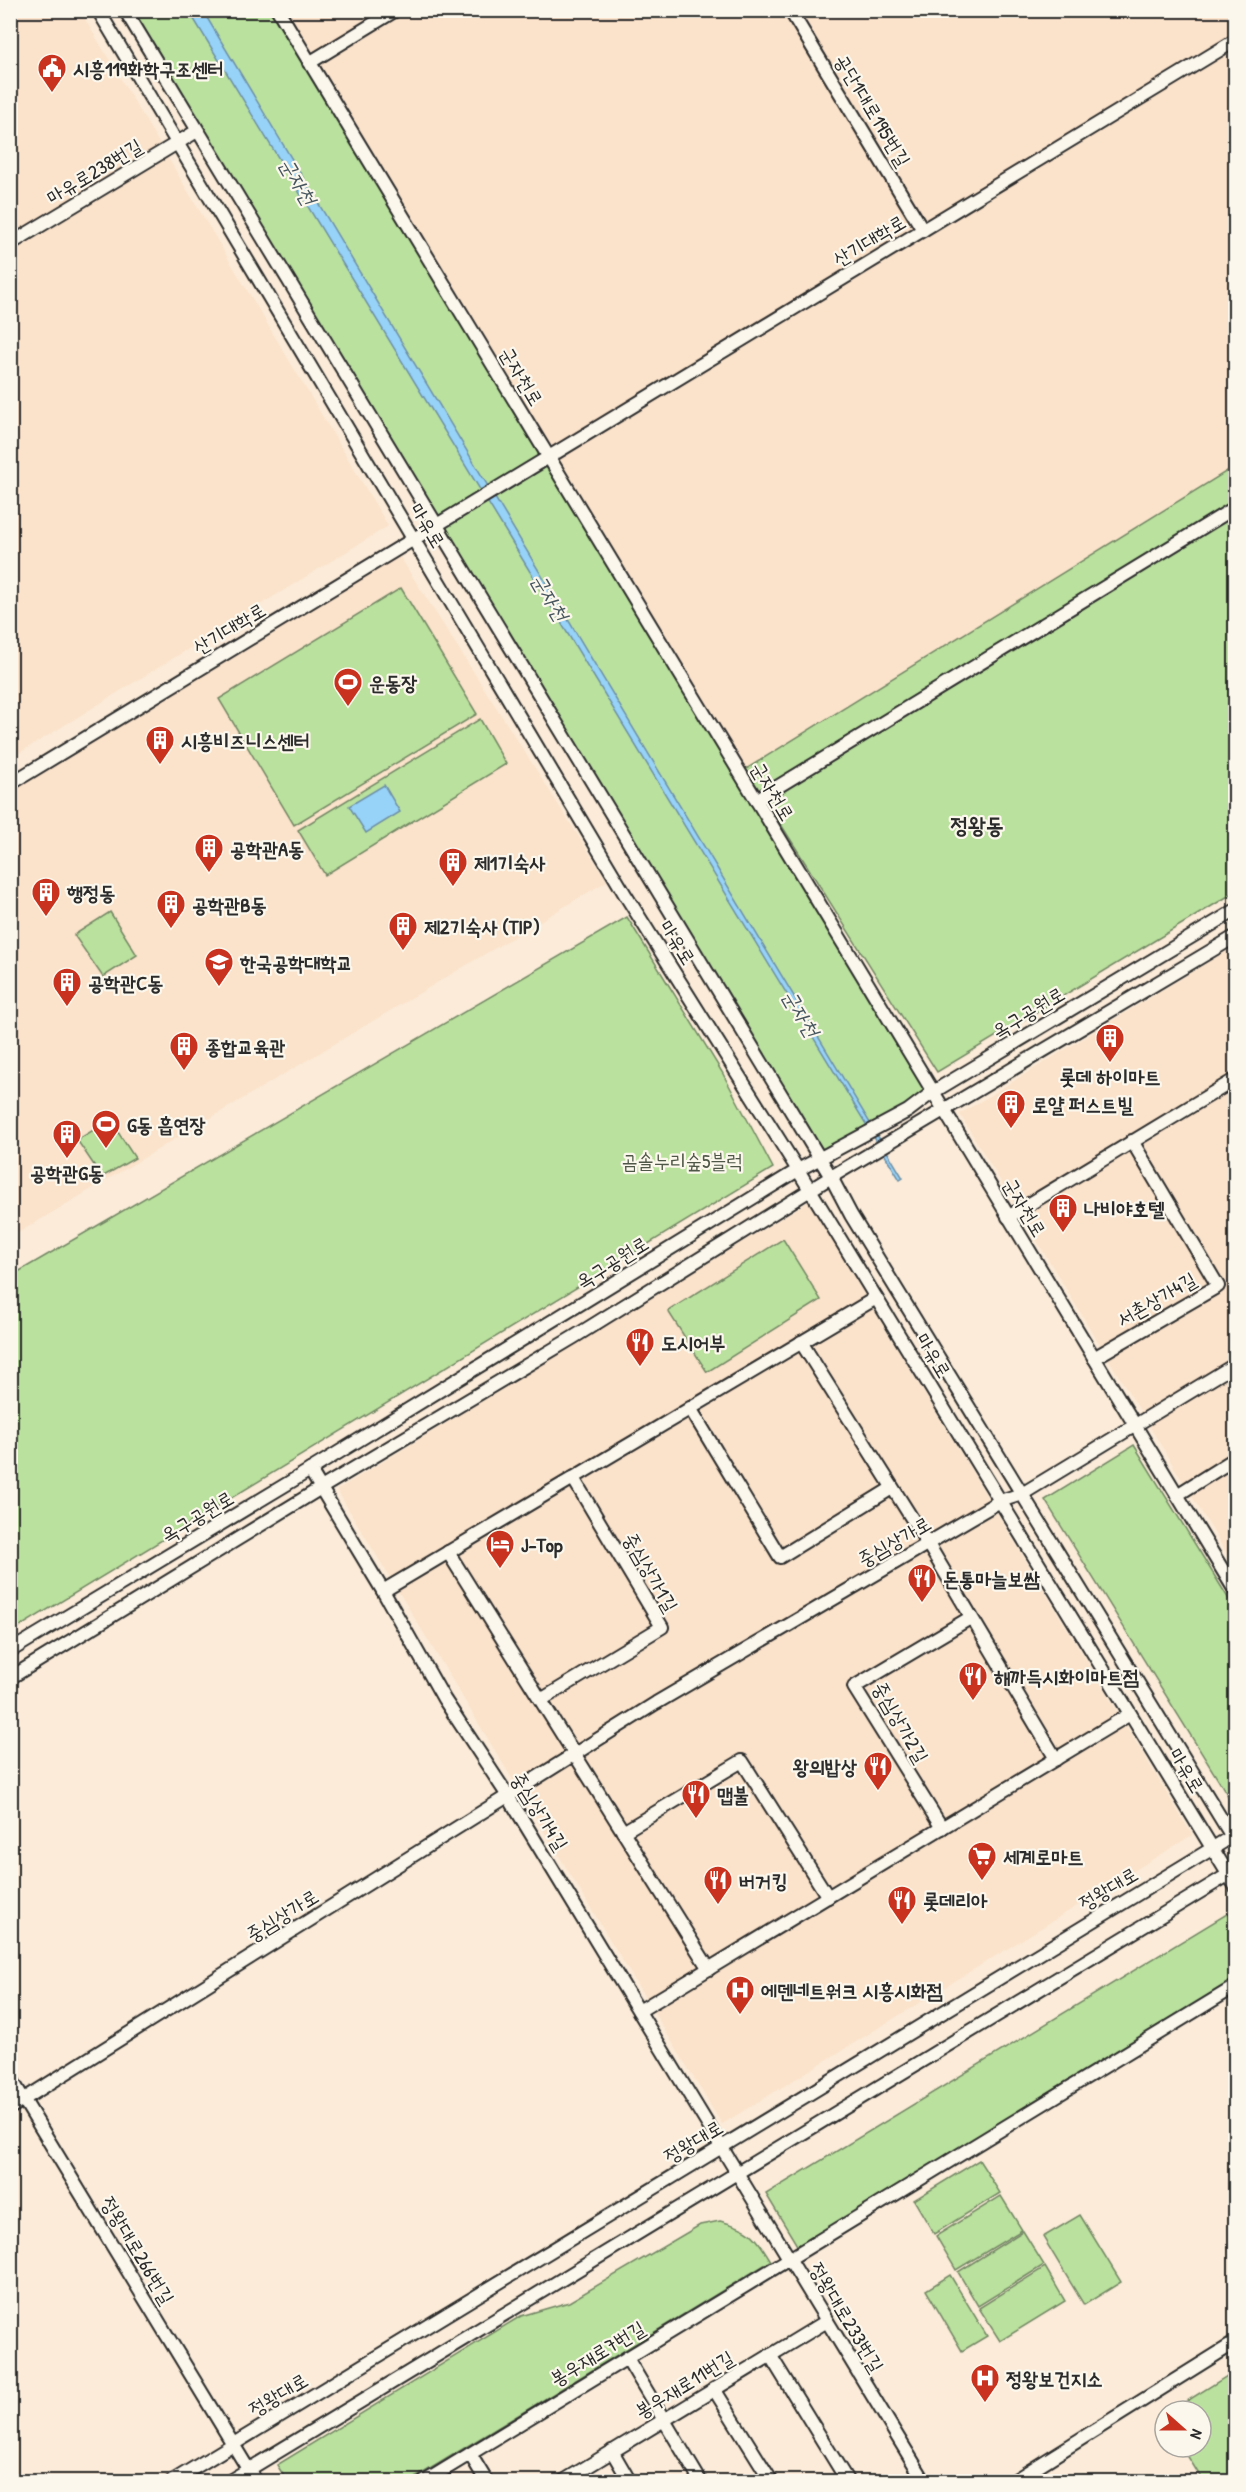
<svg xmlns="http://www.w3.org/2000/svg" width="1246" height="2492" font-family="'Patrick Hand','Poor Story',sans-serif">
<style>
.built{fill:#fbe2ca}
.green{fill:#bae19d;stroke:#728664;stroke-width:1.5}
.water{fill:#97d2f8;stroke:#6c8fa6;stroke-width:1.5}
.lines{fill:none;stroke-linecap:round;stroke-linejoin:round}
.minor-casing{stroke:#2b2b2b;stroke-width:16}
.minor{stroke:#fbf7ec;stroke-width:12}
.labels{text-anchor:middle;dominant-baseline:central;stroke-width:4.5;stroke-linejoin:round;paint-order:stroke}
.poi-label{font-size:20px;font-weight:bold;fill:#2b2b2b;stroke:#fbf7ec;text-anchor:start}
.street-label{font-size:20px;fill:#2b2b2b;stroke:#fbf7ec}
.park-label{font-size:20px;fill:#4f5848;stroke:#fbf7ec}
.water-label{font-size:21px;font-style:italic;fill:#46555e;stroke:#fbf7ec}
.quarter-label{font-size:22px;font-weight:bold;fill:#2b2b2b;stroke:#fbf7ec}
</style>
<rect width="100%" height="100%" fill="#fbebd8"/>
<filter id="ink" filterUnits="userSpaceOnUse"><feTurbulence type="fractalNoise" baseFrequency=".0167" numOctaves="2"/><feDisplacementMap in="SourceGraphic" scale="12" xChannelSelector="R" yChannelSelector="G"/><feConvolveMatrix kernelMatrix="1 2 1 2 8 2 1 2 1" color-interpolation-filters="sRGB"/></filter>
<g filter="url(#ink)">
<g class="built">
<path d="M11,11H80L388,526L11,758Z"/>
<path d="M284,11H1235V466L746,769Z"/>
<path d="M396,551L607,881L11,1237V792Z"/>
<path d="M1235,946V1567L960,1114Z"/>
<path d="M808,1202L1192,1835L722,2124L337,1490Z"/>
</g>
<g class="green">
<path d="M124,11H278L933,1092L819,1158Z"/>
<path d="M1235,466V892L937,1072L746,769Z"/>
<path d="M401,588L477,714L294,825L219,699Z"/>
<path d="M480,719L506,764L325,875L298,830Z"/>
<path d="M110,912L137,955L103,977L74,935Z"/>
<path d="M627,917L722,1072L773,1168L11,1632V1276Z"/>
<path d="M110,1120L135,1158L102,1177L77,1140Z"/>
<path d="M783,1239L821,1300L707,1372L668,1311Z"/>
<path d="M1134,1445L1235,1609V1807L1045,1500Z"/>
<path d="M1235,1909V1981L798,2247L766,2194Z"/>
<path d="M979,2160L1000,2193L934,2234L914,2200Z"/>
<path d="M1001,2196L1022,2230L956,2270L936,2236Z"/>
<path d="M1080,2215L1121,2282L1084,2305L1043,2237Z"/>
<path d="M720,2221C751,2229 755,2234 771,2261L410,2481H287L277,2465L521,2316L569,2302L700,2225Z"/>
<path d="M1023,2231L1044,2265L978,2306L958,2272Z"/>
<path d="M1045,2267L1065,2301L1000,2341L979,2308Z"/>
<path d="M950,2275L987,2336L962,2351L926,2290Z"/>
<path d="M1235,2371V2481H1203L1182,2447H1201V2411H1171Z"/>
</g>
<g class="water">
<path d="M189,11H203L903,1178L900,1180Z"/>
<path d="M384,785L400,812L366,833L349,806Z"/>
</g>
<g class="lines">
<g class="minor-casing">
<g id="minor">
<path d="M98,10L626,896L798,1170L1236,1887"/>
<path d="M125,10L831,1177L851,1215L1236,1843"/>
<path d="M278,10L1236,1592"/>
<path d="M790,10L923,230"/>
<path d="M309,63L396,10"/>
<path d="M10,244L197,131"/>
<path d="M10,784L1236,40"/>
<path d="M756,800L1236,507"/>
<path d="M1008,1217L1236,1079"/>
<path d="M801,1342L928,1544L1056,1759"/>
<path d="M1094,1358L1218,1286L1132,1141"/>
<path d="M690,1408L780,1557L892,1488"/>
<path d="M310,1470L383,1591L444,1699L508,1796L925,2482"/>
<path d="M1177,1495L1236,1458"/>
<path d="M448,1552L709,1969"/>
<path d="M383,1591L876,1298"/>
<path d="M10,1651L310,1470L798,1170L908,1111L933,1092L1236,910"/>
<path d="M10,1678L321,1488L574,1337L831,1177L1236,936"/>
<path d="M541,1700L662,1627L573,1478"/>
<path d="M942,1828L854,1687L970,1618"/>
<path d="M623,1832L742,1761L828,1897"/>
<path d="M639,2011L1130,1714"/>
<path d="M10,2077L256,2482"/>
<path d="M10,2108L656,1703L1000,1501L1022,1494L1236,1364"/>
<path d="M770,2355L848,2482"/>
<path d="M627,2358L701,2482"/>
<path d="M714,2389L772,2482"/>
<path d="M612,2451L630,2482"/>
<path d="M470,2454L487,2482"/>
<path d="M171,2482L1236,1834"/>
<path d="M228,2482L1236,1870"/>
<path d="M424,2482L1236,1986"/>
<path d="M562,2482L827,2321"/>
<path d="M1012,2482L1236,2342"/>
</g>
</g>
<use href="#minor" class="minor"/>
</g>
</g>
<defs>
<g id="civic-pin" transform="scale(1.5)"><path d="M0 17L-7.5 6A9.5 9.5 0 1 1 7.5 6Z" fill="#c8321e" stroke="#fbf7ec"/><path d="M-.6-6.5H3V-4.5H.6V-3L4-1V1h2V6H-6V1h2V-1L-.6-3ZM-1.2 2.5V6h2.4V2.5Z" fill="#fff"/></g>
<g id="stadium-pin" transform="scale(1.5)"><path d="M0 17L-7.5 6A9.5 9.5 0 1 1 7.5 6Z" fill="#c8321e" stroke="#fbf7ec"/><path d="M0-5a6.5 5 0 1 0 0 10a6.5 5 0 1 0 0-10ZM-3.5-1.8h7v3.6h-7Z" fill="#fff"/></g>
<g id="building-pin" transform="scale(1.5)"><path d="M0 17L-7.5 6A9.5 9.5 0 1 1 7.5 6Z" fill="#c8321e" stroke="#fbf7ec"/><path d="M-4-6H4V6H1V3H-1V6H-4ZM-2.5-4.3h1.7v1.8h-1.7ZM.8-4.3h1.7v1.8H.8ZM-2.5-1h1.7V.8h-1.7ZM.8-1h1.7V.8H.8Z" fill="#fff"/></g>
<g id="university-pin" transform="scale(1.5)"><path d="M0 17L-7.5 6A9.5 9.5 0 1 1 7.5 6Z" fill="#c8321e" stroke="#fbf7ec"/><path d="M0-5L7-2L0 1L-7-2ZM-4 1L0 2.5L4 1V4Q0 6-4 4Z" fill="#fff"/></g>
<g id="restaurant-pin" transform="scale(1.5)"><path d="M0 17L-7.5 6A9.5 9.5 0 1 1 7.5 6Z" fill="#c8321e" stroke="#fbf7ec"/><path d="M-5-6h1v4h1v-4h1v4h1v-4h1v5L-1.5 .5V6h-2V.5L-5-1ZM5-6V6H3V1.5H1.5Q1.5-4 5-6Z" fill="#fff"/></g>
<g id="hotel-pin" transform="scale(1.5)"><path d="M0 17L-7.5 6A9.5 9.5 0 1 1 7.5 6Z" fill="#c8321e" stroke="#fbf7ec"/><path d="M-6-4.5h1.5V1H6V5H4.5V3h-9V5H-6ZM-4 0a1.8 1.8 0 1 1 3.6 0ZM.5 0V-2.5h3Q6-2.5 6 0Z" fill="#fff"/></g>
<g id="supermarket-pin" transform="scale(1.5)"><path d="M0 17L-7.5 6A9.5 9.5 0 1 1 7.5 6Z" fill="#c8321e" stroke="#fbf7ec"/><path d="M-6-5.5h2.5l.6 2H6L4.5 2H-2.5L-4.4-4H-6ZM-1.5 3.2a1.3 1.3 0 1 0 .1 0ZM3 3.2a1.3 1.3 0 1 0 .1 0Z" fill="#fff"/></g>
<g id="hospital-pin" transform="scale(1.5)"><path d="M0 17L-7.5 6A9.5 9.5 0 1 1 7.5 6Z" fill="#c8321e" stroke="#fbf7ec"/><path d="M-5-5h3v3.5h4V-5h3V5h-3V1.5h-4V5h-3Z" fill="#fff"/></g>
</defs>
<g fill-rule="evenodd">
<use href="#civic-pin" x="52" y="68"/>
<use href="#stadium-pin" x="348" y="682"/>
<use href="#building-pin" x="160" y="740"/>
<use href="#building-pin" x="209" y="848"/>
<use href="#building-pin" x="453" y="862"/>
<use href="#building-pin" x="46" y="892"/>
<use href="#building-pin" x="171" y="904"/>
<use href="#building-pin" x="403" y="926"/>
<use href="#university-pin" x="219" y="962"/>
<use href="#building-pin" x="67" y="982"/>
<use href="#building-pin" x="1110" y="1038"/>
<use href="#building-pin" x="184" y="1046"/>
<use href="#building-pin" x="1011" y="1104"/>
<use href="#stadium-pin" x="106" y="1124"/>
<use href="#building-pin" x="67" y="1134"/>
<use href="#building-pin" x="1063" y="1208"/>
<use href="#restaurant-pin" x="640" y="1342"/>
<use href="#hotel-pin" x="500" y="1544"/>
<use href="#restaurant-pin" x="922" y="1578"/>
<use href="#restaurant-pin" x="973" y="1676"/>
<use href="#restaurant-pin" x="878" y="1766"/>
<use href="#restaurant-pin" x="696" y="1794"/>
<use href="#supermarket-pin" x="982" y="1856"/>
<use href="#restaurant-pin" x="718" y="1880"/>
<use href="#restaurant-pin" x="902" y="1900"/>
<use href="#hospital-pin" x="740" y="1990"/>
<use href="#hospital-pin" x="985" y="2378"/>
</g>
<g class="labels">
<g class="poi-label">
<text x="73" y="68">시흥119화학구조센터</text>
<text x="369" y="682">운동장</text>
<text x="181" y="740">시흥비즈니스센터</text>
<text x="230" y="848">공학관A동</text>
<text x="474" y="862">제1기숙사</text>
<text x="67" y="892">행정동</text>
<text x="192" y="904">공학관B동</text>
<text x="424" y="926">제2기숙사 (TIP)</text>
<text x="240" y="962">한국공학대학교</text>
<text x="88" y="982">공학관C동</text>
<text x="205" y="1046">종합교육관</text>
<text x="1110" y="1076" text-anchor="middle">롯데 하이마트</text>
<text x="1032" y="1104">로얄 퍼스트빌</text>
<text x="127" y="1124">G동 흡연장</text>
<text x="67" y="1172" text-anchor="middle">공학관G동</text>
<text x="1084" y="1208">나비야호텔</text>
<text x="661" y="1342">도시어부</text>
<text x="521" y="1544">J-Top</text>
<text x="943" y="1578">돈통마늘보쌈</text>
<text x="994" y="1676">해까득시화이마트점</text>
<text x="857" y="1766" text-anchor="end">왕의밥상</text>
<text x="717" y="1794">맵불</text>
<text x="1003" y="1856">세계로마트</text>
<text x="739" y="1880">버거킹</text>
<text x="923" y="1900">롯데리아</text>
<text x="761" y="1990">에덴네트워크 시흥시화점</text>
<text x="1006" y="2378">정왕보건지소</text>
</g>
<g class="street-label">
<text transform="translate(873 110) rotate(59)">공단1대로195번길</text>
<text transform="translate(94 171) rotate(-31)">마유로238번길</text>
<text transform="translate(869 240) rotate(-31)">산기대학로</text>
<text transform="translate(522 376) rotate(59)">군자천로</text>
<text transform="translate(428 525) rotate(59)">마유로</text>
<text transform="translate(229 628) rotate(-31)">산기대학로</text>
<text transform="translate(773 791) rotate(59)">군자천로</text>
<text transform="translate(678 942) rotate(58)">마유로</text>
<text transform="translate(1028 1012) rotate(-31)">옥구공원로</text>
<text transform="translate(1025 1207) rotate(59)">군자천로</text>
<text transform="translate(612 1262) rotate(-32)">옥구공원로</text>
<text transform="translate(1156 1299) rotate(-30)">서촌상가4길</text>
<text transform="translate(934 1355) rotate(59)">마유로</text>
<text transform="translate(197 1516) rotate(-31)">옥구공원로</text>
<text transform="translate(894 1541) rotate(-30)">중심상가로</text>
<text transform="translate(651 1572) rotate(60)">중심상가1길</text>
<text transform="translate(901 1722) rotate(60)">중심상가2길</text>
<text transform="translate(1187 1770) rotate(59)">마유로</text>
<text transform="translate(540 1811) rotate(58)">중심상가4길</text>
<text transform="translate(1108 1888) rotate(-31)">정왕대로</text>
<text transform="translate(282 1915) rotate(-32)">중심상가로</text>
<text transform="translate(693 2141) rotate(-31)">정왕대로</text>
<text transform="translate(138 2250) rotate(59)">정왕대로266번길</text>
<text transform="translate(847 2317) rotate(59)">정왕대로233번길</text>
<text transform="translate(597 2353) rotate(-31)">봉우재로7번길</text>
<text transform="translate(684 2384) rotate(-31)">봉우재로11번길</text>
<text transform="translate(278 2394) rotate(-31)">정왕대로</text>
</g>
<g class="park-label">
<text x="682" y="1160">곰솔누리숲5블럭</text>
</g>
<g class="water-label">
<text transform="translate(298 181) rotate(59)">군자천</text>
<text transform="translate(550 597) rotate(59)">군자천</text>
<text transform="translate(801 1013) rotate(59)">군자천</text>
</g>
<g class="quarter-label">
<text x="977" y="825">정왕동</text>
</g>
</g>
<rect width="1246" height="2492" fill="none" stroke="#fbf7ec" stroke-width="36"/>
<rect x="18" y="18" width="1210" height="2456" fill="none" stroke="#2b2b2b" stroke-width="2" filter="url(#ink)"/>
<g transform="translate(1183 2429) rotate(111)"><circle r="28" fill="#fbf7ec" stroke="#a8a59f" stroke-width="1.5"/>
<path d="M0-4.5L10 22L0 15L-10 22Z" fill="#c8321e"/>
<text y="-9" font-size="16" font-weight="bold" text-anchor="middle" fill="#2b2b2b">N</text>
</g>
</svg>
